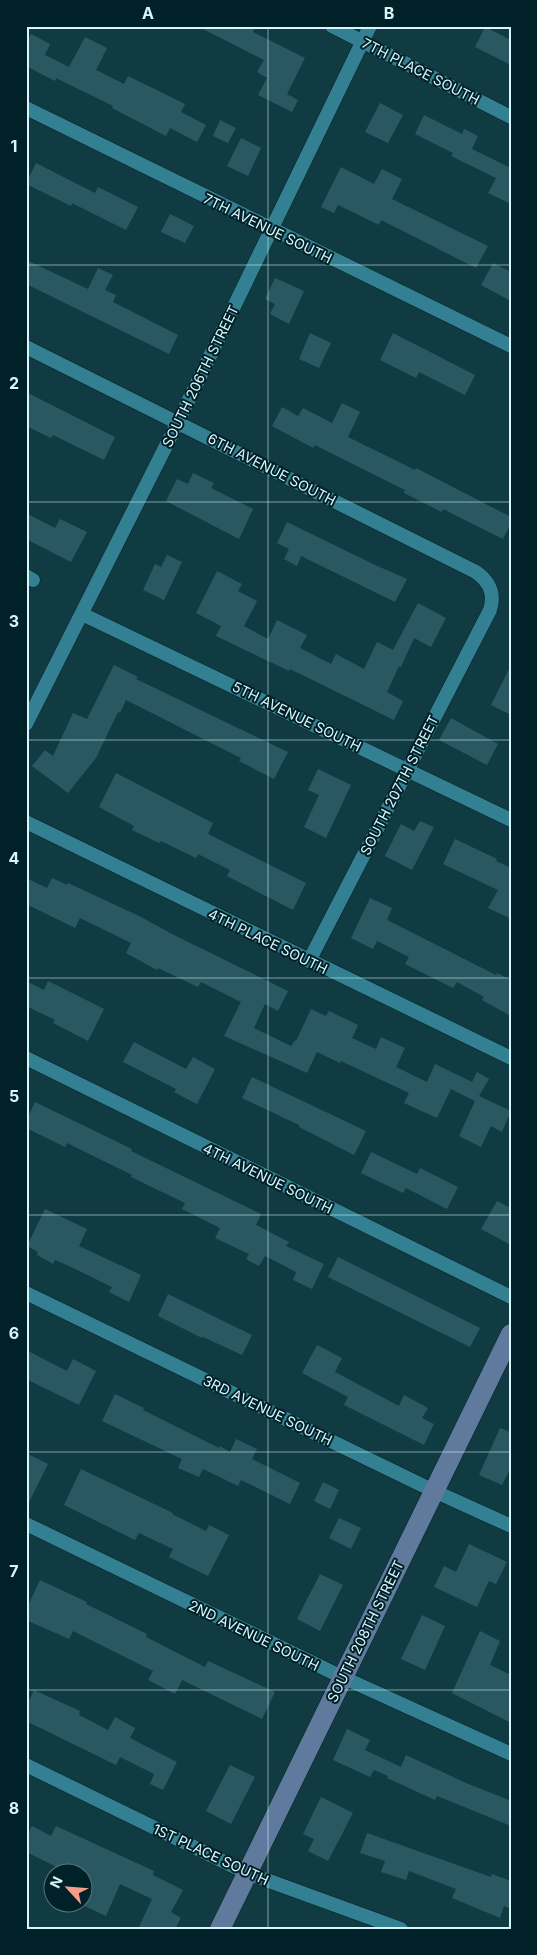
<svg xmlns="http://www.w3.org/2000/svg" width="537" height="1955" font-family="Inter,sans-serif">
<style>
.building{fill:#2a5862}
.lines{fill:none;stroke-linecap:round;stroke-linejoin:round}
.street-casing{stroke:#072025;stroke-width:15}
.secondary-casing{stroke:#072025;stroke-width:21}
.street{stroke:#328091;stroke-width:14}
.secondary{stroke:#5f7a9c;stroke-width:20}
.grid{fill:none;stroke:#d9f5fd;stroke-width:1;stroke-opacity:0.55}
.labels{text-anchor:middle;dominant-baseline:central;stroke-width:4;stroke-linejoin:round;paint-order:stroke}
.street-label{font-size:14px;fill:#d9f5fd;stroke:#002127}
.neatline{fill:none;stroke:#d9f5fd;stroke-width:2}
.grid-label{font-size:16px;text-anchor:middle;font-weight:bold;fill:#d9f5fd}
</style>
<rect width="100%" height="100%" fill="#113b43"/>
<g class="building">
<path d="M197,26H256L253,32L305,58L287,94L298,100L292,112L258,95L267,78L257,72L264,60Z"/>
<path d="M485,27L511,40V65L475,47Z"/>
<path d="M31,34L50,44L45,55L69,67L85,37L107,48L96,70L124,84L128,76L185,104L181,112L206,125L197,142L170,128L166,136L112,108L113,106L56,78L55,81L26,66V44Z"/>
<path d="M380,103L403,115L388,143L365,132Z"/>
<path d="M424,115L462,134L464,129L478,136L472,149L511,168V204L488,193L496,178L451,156L453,153L415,134Z"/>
<path d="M220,120L236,128L228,143L213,136Z"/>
<path d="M241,138L261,148L248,176L227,166Z"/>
<path d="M36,163L95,193L98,187L138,207L126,230L72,203L71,206L26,184Z"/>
<path d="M341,167L374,184L382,169L402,179L392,199L488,246L476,268L381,220L379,225L338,205L334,213L321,207Z"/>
<path d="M170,214L194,226L185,243L161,232Z"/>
<path d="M26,260L88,289L98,268L113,275L105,290L116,295L113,302L178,335L169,354L26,284Z"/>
<path d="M493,263L511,272V301L481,285Z"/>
<path d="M275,278L304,291L289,324L270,314L275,304L265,299Z"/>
<path d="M310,333L331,343L319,368L299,359Z"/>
<path d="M393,333L475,375L465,395L419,372L416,378L380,360Z"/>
<path d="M26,392L115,437L104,460L53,435L51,438L26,426Z"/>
<path d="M342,403L360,412L348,437L415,470L416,468L511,517V523L503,539L443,509L442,512L404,493L405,490L315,445L313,448L272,426L282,407L298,416L303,408L332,423Z"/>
<path d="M193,473L214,483L211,488L253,509L239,539L166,501L177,479L188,484Z"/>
<path d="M26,513L55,528L60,519L87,532L71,562L26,539Z"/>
<path d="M287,522L373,564L407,579L395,602L301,556L297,566L284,559L289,549L277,543Z"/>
<path d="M167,555L182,562L164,600L143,590L155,564L161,567Z"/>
<path d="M217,571L242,584L238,591L257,601L244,626L268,639L277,620L307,635L300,648L331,664L336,654L364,669L377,642L393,650L418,603L446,618L431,647L414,638L401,667L399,666L387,692L403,701L394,720L290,669L289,671L216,636L221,626L196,613Z"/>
<path d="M114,665L138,677L136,679L288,752L274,779L239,761L241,758L126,700L120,713L118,712L96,758L68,793L32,766L45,750L53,756L73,713L87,719Z"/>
<path d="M511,665V715L491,705Z"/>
<path d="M451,718L498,744L487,765L439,740Z"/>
<path d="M318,769L351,785L326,838L304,827L319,795L308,790Z"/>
<path d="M116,773L213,823L208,834L306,883L293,910L227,876L230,870L198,854L196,858L161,841L159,843L132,830L134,826L99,807Z"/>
<path d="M420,821L434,827L412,870L385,856L401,824L414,831Z"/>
<path d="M455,839L497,859L496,861L509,867L511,864V919L488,908L498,890L443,864Z"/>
<path d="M26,878L47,888L52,878L67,885L68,883L139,916L172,934L288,991L278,1011L265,1004L254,1028L291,1046L295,1040L296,1041L311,1009L326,1016L329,1011L358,1025L352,1038L376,1049L381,1037L405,1048L396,1067L427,1082L435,1064L472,1082L477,1072L489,1079L479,1096L511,1111L502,1132L491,1126L481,1147L459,1136L475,1101L451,1089L437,1118L404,1103L409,1093L341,1061L340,1063L317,1052L307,1073L224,1036L241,1002L201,982L198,987L158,968L157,970L126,953L131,943L80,918L75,928L26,904Z"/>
<path d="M370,898L392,908L387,920L496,975L497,973L511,980V1016L482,1000L484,997L457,982L453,988L405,964L409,957L377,941L373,949L351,938Z"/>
<path d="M26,981L44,990L48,981L104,1009L88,1041L53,1023L55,1020L26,1006Z"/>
<path d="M134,1042L186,1069L193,1057L215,1069L197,1104L174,1092L176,1089L123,1062Z"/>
<path d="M252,1077L366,1131L354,1155L299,1127V1125L242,1098Z"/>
<path d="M35,1102L132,1149L131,1151L261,1214L256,1225L289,1242L286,1246L324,1264L312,1289L293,1280L296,1272L265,1256L259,1266L246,1259L249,1254L215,1238L220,1228L182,1209L185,1203L131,1177L132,1175L67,1143L65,1147L26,1128V1121Z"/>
<path d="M371,1152L417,1174L420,1168L458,1187L447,1209L406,1188L403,1193L361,1173Z"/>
<path d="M497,1201L511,1208V1245L481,1229Z"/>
<path d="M45,1209L87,1229L79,1246L141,1275L129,1302L109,1292L112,1287L69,1266L55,1260L53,1264L37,1255L38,1252L27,1246Z"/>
<path d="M338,1257L480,1328L470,1347L328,1277Z"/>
<path d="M168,1294L252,1335L242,1355L203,1337L202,1338L158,1316Z"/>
<path d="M317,1345L342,1358L335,1372L399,1406L404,1395L428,1408L422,1418L434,1424L424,1445L344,1405L348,1397L302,1373Z"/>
<path d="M26,1350L67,1371L73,1359L96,1371L79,1405L26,1379Z"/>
<path d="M115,1394L144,1408L143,1410L219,1448L220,1446L230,1452L236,1439L257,1449L252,1459L300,1483L290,1504L241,1480L238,1486L203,1469L199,1477L178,1468L182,1459L102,1421Z"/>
<path d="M500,1428L511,1432V1467L502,1485L479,1475Z"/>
<path d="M26,1453L48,1464L26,1508Z"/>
<path d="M81,1469L173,1513L172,1514L206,1531L209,1525L229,1535L208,1576L169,1557L173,1549L139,1533L135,1540L64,1505Z"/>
<path d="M323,1482L339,1490L330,1509L314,1501Z"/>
<path d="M339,1518L361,1528L351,1549L329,1538Z"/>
<path d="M469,1544L507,1562L496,1584L489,1581L477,1607L434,1587L444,1566L456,1572Z"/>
<path d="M320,1574L343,1585L320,1631L297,1619Z"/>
<path d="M40,1580L87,1602L86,1604L147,1634L146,1637L205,1667L208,1661L275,1692L262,1719L182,1680L175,1694L148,1680L153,1671L73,1631L69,1639L26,1620V1610Z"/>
<path d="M422,1615L445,1626L425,1670L401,1659Z"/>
<path d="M480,1631L500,1641L490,1665L511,1675V1723L452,1693Z"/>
<path d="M34,1690L80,1711L79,1715L108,1730L115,1717L135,1728L130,1738L177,1762L163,1790L150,1784L154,1774L120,1757L116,1765L26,1721V1707Z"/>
<path d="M347,1729L370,1740L365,1750L401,1767L406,1755L466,1783L511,1801V1826L437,1796L435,1800L387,1778L388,1776L374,1770L370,1777L333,1760Z"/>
<path d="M230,1765L255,1777L231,1824L206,1811Z"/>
<path d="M321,1797L353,1813L328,1861L308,1851L314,1839L303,1834Z"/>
<path d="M32,1826L51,1836L56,1826L154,1871L153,1875L183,1890L171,1912L181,1918L175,1929H138L152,1899L120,1884L106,1916L78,1903L82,1902V1893L87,1883L82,1882V1872H67L26,1852V1837Z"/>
<path d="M367,1833L491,1877L492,1874L511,1881V1909L504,1906L500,1918L452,1898L456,1889L409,1871L406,1880L381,1872L385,1861L360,1853Z"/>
</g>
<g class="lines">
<g class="street-casing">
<g id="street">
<path d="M332,26L511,117"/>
<path d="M26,108L511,346"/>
<path d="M26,347L476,572C490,582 495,594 490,610L309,961"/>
<path d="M26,576L33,580"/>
<path d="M82,614L511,820"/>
<path d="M26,724L178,422L370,26"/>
<path d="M26,822L511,1058"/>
<path d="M26,1058L511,1297"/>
<path d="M26,1293L434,1491L511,1526"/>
<path d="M26,1524L342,1677L511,1754"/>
<path d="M26,1765L247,1873L401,1929"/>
</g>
</g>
<g class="secondary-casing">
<path id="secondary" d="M220,1929L511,1334"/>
</g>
<use href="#street" class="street"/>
<use href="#secondary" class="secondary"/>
</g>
<path class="grid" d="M268,26V1929M26,265H511M26,502H511M26,740H511M26,978H511M26,1215H511M26,1452H511M26,1690H511"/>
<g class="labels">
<g class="street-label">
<text transform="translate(421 71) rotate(27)">7TH PLACE SOUTH</text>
<text transform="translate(268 228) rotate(26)">7TH AVENUE SOUTH</text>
<text transform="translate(200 376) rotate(-64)">SOUTH 206TH STREET</text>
<text transform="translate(272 469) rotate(27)">6TH AVENUE SOUTH</text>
<text transform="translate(297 716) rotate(26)">5TH AVENUE SOUTH</text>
<text transform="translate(399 785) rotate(-63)">SOUTH 207TH STREET</text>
<text transform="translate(268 941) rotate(26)">4TH PLACE SOUTH</text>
<text transform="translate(268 1178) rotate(26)">4TH AVENUE SOUTH</text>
<text transform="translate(268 1410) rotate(26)">3RD AVENUE SOUTH</text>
<text transform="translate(365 1631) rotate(-64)">SOUTH 208TH STREET</text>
<text transform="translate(254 1635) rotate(26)">2ND AVENUE SOUTH</text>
<text transform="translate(211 1854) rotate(25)">1ST PLACE SOUTH</text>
</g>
</g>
<rect width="537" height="1955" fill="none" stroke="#002127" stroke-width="55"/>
<g transform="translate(68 1888) rotate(296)"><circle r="24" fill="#002127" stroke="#57767d"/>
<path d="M0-4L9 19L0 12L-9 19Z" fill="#f49e89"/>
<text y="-8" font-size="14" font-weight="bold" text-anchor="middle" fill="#d9f5fd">N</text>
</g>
<rect x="28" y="28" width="482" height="1900" class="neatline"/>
<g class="grid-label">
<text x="148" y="19">A</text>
<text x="389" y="19">B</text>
<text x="14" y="152">1</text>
<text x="14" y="389">2</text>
<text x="14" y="627">3</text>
<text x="14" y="864">4</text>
<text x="14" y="1102">5</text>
<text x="14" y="1339">6</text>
<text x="14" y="1577">7</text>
<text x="14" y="1814">8</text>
</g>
</svg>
